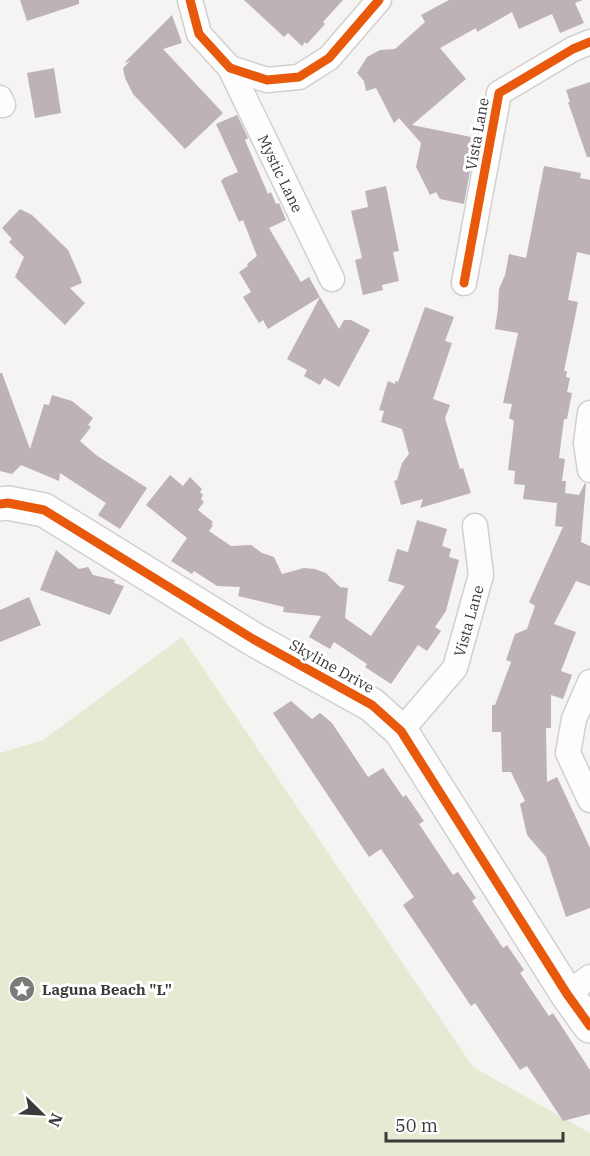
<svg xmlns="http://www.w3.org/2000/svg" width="590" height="1156" font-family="'IBM Plex Serif',serif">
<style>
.green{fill:#e5ead3}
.building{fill:#bcb2b7}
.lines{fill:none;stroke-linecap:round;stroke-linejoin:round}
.street-casing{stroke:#d1d0cf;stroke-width:27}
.secondary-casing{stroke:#d1d0cf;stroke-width:36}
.street{stroke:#fefdfd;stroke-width:24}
.secondary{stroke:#fefdfd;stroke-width:33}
.cycleway-casing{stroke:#fff;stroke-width:13}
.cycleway{stroke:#e8590c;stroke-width:9}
.labels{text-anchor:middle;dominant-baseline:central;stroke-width:6;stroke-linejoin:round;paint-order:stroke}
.street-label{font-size:15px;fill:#3b3a39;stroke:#fff}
.poi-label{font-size:15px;font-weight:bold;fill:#3b3a39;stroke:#fff;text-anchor:start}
</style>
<rect width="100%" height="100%" fill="#f6f4f2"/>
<path class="green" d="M182,637L473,1067L590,1133V1156H0V753L43,740Z"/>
<g class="building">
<path d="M20,0H79V4L27,21Z"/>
<path d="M244,0H343L323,22L325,24L307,44L305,42L302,46L288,33L284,37Z"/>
<path d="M449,0H583L575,3L584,23L560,33L552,14L519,29L512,12L477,32L476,28L440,48L466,79L412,125L476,138L464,204L440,199L436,192L430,195L416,167L421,143L399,118L394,123L376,88L366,91L364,81L357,73L367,57L380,50L395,49L425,22L421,15Z"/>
<path d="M172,15L182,43L163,49L223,113L185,149L133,94L125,78L123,68L130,61L124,63Z"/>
<path d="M54,68L61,113L35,118L27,73Z"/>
<path d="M590,82V157H587L568,102H570L566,90Z"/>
<path d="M237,115L248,138L245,140L268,194L271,192L276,204L279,203L286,220L269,228L301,282L309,277L320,297L268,329L263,320L259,323L243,297L251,292L239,272L248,266L247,264L257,256L243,220L239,222L221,181L224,178L238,172L216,124Z"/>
<path d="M544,166L581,173L580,178L590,180V255L577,252L568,300L578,302L564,371H567L566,377L570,378L567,392L572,393L567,419H564L559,458L565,459L562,481H566L565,493L579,495L585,483L586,484L581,542L590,546V586L576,581L554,624L576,632L561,671L572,675L563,699L551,695V728H546L547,782L557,777L590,848V908L566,917L546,857L527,835L520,804L525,801L511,772H502L501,732H492V705H495L511,662L506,660L515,634L527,629L535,606L529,602L563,527L555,526L557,503L523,499L525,485L514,484L515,471L508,470L514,421L509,418L512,404L503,403L518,333L495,329L498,308L499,289L505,275L509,254L526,258Z"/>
<path d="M386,186L399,251L393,252L399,281L382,285L383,290L363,295L355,260L362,258L351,211L368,207L365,191Z"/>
<path d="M20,209L32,215L68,250L80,277L82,283L70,288L85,303L65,325L15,277L24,257L9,242L12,239L2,228Z"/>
<path d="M320,297L339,329L344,320H351L370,330L339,387L324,378L320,385L304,376L307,370L287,359Z"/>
<path d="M425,307L454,317L445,341L452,343L433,399L450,405L445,418L460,469L463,468L471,493L420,508L423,499L401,505L394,481L397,480L402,463L409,454L402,429L381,422L384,411L379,410L388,381L395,384V381L398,382Z"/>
<path d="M0,373H2L30,449L44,404L49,405L52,395L72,401L93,418L88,425L91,427L80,441L96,455L147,488L120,529L98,515L106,503L60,473L59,481L21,465L12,474L0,471Z"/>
<path d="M170,475L183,486L190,477L202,489L200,492L203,495L201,499L204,502L198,510L213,522L211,524L213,525L209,531L231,546L251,545L262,553L274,557L282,574L304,568L315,569L326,573L340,587L348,588L345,618L371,636L405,586L388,581L397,549L408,552L417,520L447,529L442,546L451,549L449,557L459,560L446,611L435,627L441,631L427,651L418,645L391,684L365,667L367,664L334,642L330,649L309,637L321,616L283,612L284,607L238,596L240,587L217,586L194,571L192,574L171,561L187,538L146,505Z"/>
<path d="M56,550L79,569L88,567L93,575L115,580L114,583L124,586L110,615L40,590Z"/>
<path d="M29,597L41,625L0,642V610Z"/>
<path d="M291,701L312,719L320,713L332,723L368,777L383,768L403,797L406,795L424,821L419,824L453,875L458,872L476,898L472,901L503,948L507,945L524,970L520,973L549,1016L553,1013L590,1070V1114L563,1121L527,1066L520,1070L475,1003L471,1006L403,905L414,897L381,849L369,857L273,713Z"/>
</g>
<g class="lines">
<g class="street-casing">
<g id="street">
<path d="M190,0L199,34L230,68L267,80L299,77L329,58L379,0"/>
<path id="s1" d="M230,68L332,279"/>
<path d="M0,98L3,105"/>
<path d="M464,283L499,93L573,49L590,42"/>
<path d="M590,413L586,443L590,470"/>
<path d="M590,682L574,719L568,753L590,800"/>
<path id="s2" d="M401,731L455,668L481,575L475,526"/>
<path d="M567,994L590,977"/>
</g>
</g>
<g class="secondary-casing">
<path id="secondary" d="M0,504L8,503L44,510L253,639L372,705L401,731L567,994L590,1026"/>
</g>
<use href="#street" class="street"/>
<use href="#secondary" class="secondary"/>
<g class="cycleway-casing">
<g id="cycleway">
<path d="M190,0L199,34L230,68L267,80L299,77L329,58L379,0"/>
<path d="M464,283L499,93L573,49L590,42"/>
<path d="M0,504L8,503L44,510L253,639L372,705L401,731L567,994L590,1026"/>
</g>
</g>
<use href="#cycleway" class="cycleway"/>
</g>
<defs>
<g id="sight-disc" transform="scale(1.35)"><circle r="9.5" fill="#7c7b7a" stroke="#fff"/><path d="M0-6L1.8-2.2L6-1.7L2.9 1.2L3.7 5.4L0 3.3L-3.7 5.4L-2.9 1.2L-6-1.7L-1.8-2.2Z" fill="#fff"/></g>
</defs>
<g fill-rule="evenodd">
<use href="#sight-disc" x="22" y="989"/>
</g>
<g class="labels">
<g class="street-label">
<text transform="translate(477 134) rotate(-80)">Vista Lane</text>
<text stroke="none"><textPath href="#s1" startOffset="117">Mystic Lane</textPath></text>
<text stroke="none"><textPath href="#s2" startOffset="132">Vista Lane</textPath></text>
<text transform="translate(332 666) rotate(29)">Skyline Drive</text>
</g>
<g class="poi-label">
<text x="42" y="989">Laguna Beach "L"</text>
</g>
</g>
<g transform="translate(42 1114) rotate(114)" stroke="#ffffff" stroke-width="4.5" paint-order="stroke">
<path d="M0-4.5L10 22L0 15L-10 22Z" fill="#3b3a39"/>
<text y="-9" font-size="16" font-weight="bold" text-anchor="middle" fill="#3b3a39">N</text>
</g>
<path d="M386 1132v9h177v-9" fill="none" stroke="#3b3a39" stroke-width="3"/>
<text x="395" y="1132" font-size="18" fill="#3b3a39" stroke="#ffffff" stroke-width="4.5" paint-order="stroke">50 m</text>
</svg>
